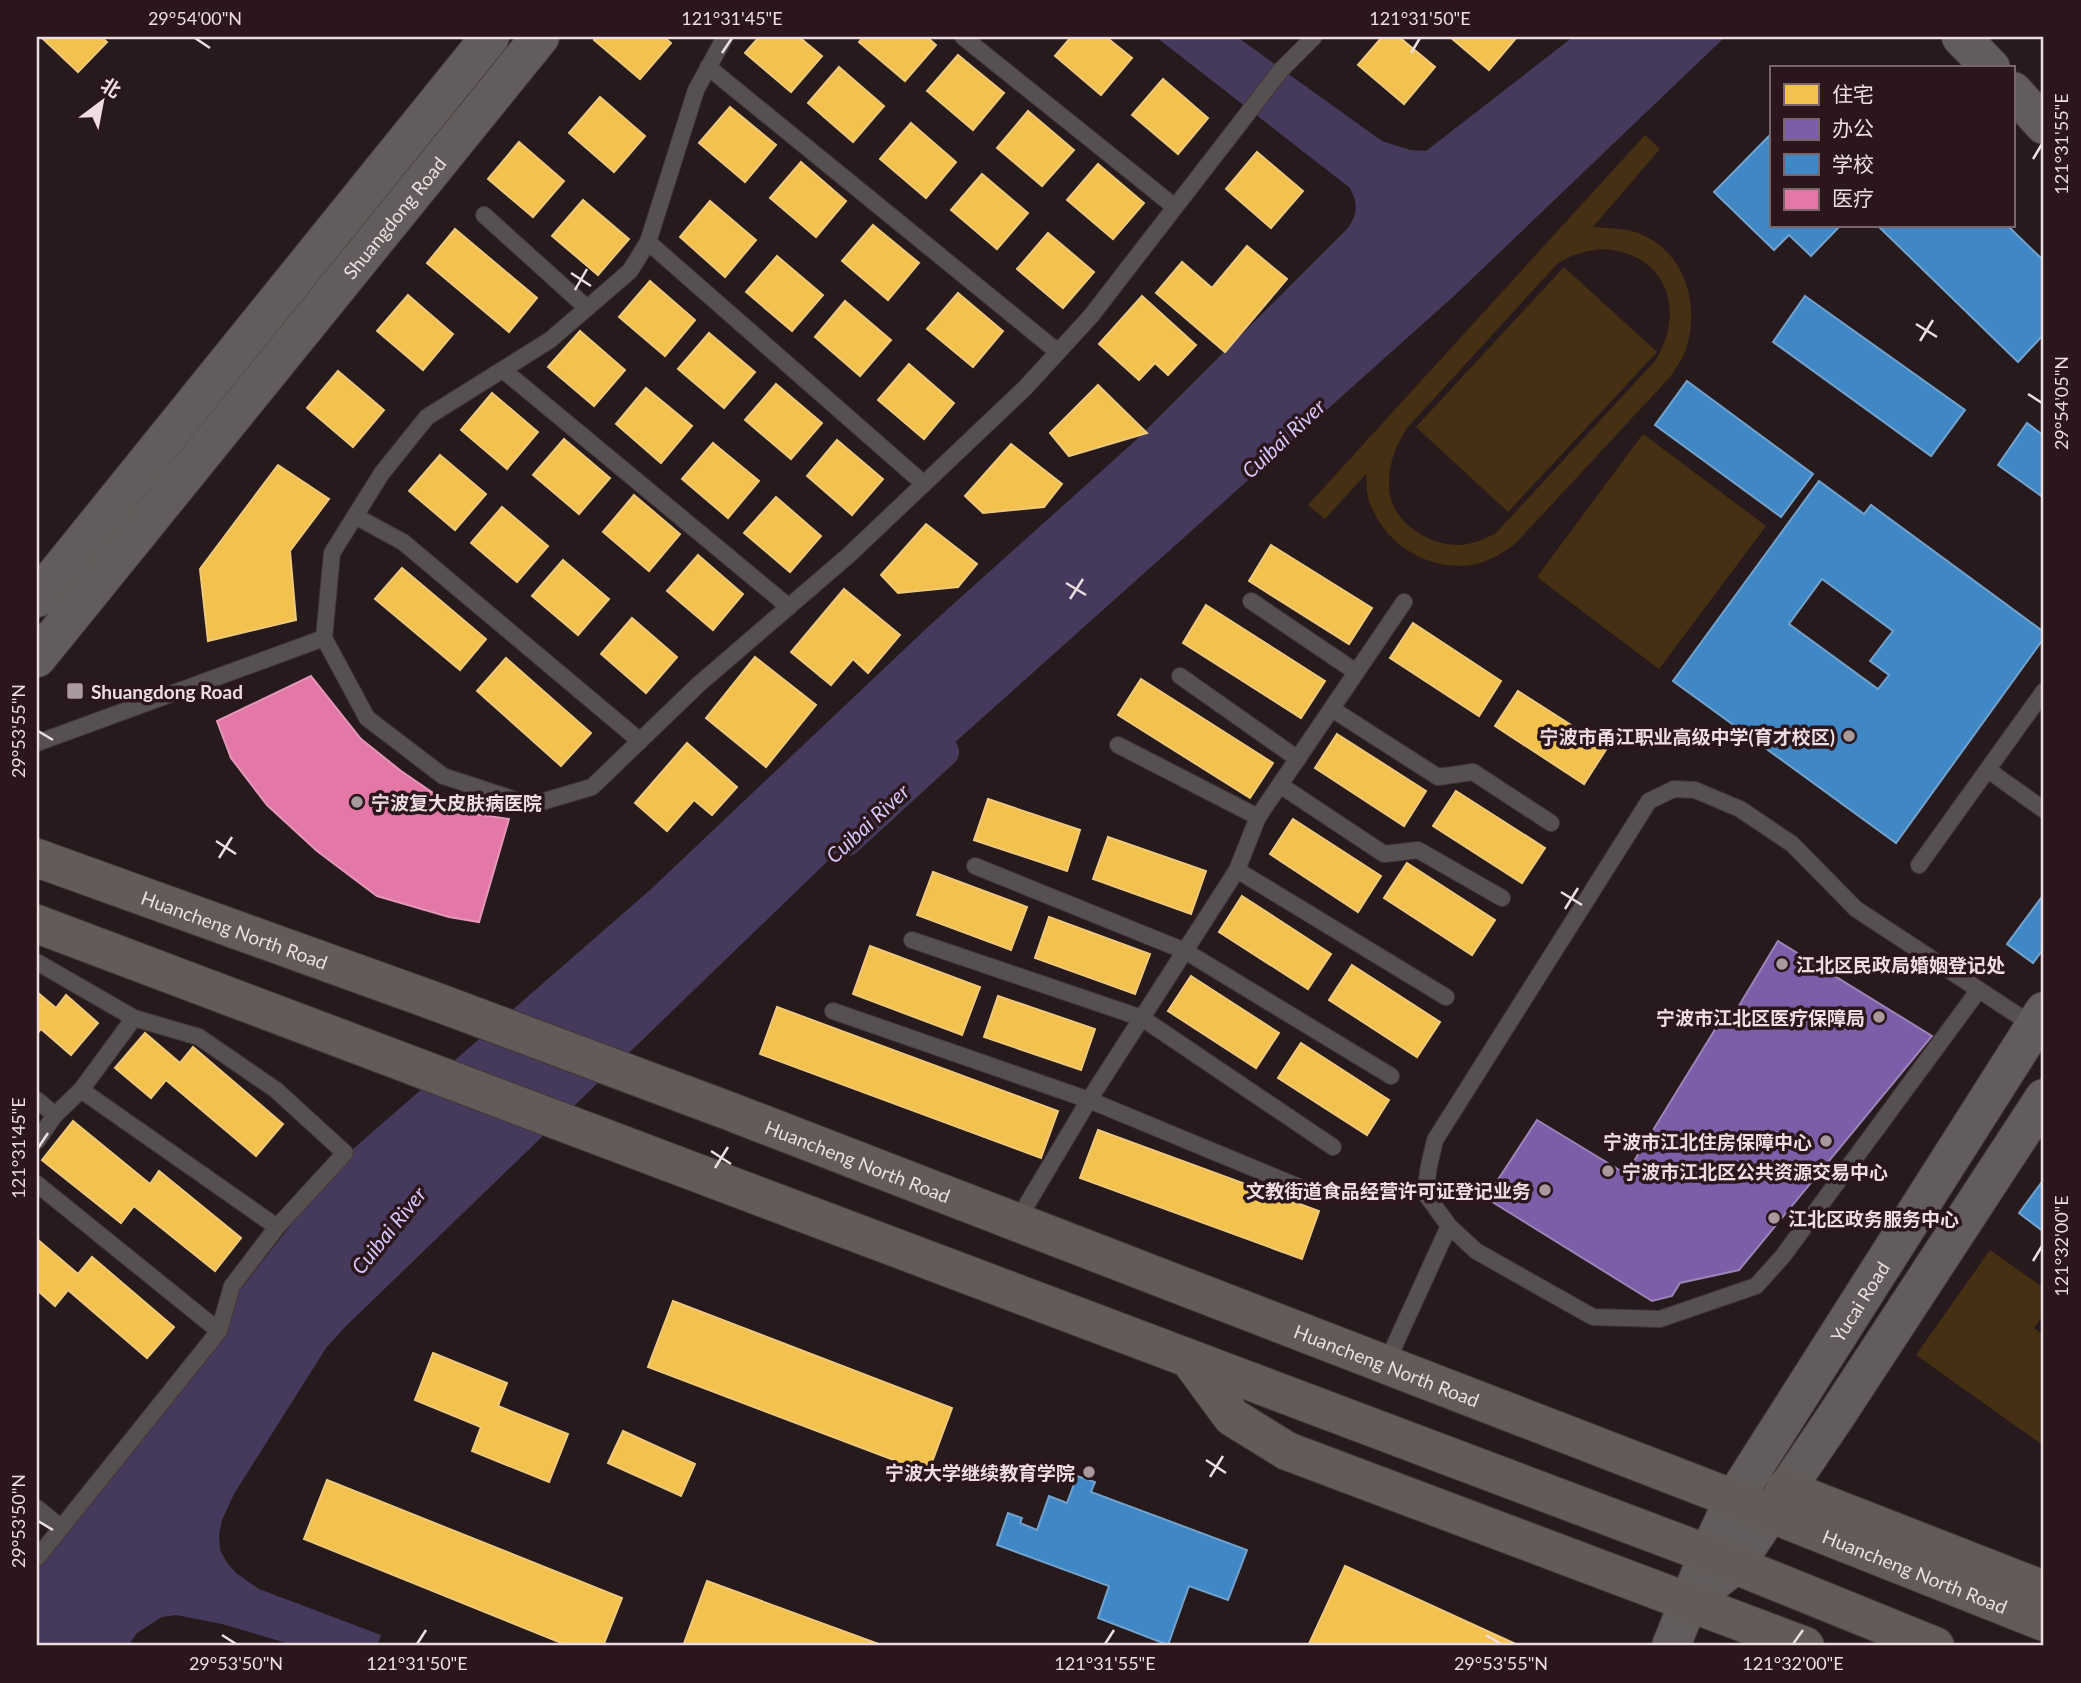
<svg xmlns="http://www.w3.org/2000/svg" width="2081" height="1683" font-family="Lato,'Noto Sans SC',sans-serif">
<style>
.green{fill:#453014;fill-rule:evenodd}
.water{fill:#463a5c}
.homes{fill:#f2c14e;stroke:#f0c97a;stroke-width:2}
.offices{fill:#7b5ea7;stroke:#9d84b8;stroke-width:2}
.schools{fill:#3f88c5;stroke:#73a2cd;stroke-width:2;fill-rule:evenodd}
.health{fill:#e377a8;stroke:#e696b9;stroke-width:2}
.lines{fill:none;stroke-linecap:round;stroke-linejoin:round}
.canal{stroke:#463a5c;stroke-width:30}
.lane-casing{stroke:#413639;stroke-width:18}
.secondary-casing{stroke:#413639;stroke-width:40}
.primary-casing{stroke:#413639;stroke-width:40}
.lane{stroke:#565050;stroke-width:16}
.secondary{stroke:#625d5c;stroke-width:38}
.primary{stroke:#625b59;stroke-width:38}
.ticks{fill:none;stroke:#ecdde0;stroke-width:2.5}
.poi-dot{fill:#a7999c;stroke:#2a161b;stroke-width:2.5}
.labels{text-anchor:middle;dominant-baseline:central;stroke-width:7;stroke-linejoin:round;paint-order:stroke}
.street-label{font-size:19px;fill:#ecdde0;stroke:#2a161b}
.poi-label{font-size:19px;font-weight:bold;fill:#ecdde0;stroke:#2a161b;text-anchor:start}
.water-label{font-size:21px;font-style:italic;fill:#d4c5fa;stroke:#2a161b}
.neatline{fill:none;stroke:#ecdde0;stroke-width:2.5}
.ticks-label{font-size:18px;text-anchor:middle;fill:#ecdde0}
</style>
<rect width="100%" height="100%" fill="#261a1d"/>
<g class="green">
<path d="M1645,135L1660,149L1593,227C1607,228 1621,228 1635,232C1684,248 1701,304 1686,349C1683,359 1675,369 1670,377L1515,544C1501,554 1487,563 1471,565C1428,571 1387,545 1371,506C1366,495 1367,484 1366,474L1325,519L1308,505ZM1602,249C1666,252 1687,310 1655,361L1496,533C1484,539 1474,544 1460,545C1431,546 1396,525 1390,495C1386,471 1394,448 1407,428L1557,264C1572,254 1585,251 1602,249Z"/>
<path d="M1564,267L1657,352L1508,512L1416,427Z"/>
<path d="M1643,434L1766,526L1659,669L1537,577Z"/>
<path d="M1990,1250L2044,1288V1314L2034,1328L2044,1335V1446L1916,1355Z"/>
</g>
<path class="water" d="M1156,37H1237L1382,141L1410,150L1426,151L1573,37H1725L1454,296L895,796L345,1327L326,1348L234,1494L222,1520L219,1535L220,1550L227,1563L236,1573L259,1589L381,1635L377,1646H297L222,1624L176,1615L162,1617L137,1633L128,1646H37V1557L225,1309L345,1156L650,890L930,625L1135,441L1348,228C1358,213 1358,204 1350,188Z"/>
<g class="homes">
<path d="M41,37H101L107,42L78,72Z"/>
<path d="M597,37H664L671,43L640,79L594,40Z"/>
<path d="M759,37H799L822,56L791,92L745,53Z"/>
<path d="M863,37H927L936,45L905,81L859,42Z"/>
<path d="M1071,37H1106L1132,58L1101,95L1055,56Z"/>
<path d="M1382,37H1399L1435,67L1404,104L1358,65Z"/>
<path d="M1450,37H1517L1489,70Z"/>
<path d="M958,55L1004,93L973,130L927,91Z"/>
<path d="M839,67L884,106L853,142L808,103Z"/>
<path d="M1163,79L1208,118L1178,154L1132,115Z"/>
<path d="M600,97L645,136L614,172L569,133Z"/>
<path d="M730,107L776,145L745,182L699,143Z"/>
<path d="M1028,111L1074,150L1042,186L997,148Z"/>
<path d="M911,123L956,162L926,198L880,159Z"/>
<path d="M519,142L564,181L533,217L488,179Z"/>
<path d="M1257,152L1303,191L1271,228L1226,189Z"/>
<path d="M801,162L846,201L816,237L770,198Z"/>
<path d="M1098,164L1144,203L1113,239L1067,200Z"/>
<path d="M982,174L1028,213L997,249L951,210Z"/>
<path d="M583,200L629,239L598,275L552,236Z"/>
<path d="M710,201L756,240L725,277L680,237Z"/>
<path d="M873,225L919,263L888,300L842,261Z"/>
<path d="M455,229L537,298L509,332L427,263Z"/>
<path d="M1048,233L1094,272L1063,308L1017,269Z"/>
<path d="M1247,246L1287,279L1225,352L1156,293L1182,262L1212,288Z"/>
<path d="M777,256L823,295L792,331L746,292Z"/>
<path d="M650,281L695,320L665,356L619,317Z"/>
<path d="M958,293L1003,331L973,367L927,329Z"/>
<path d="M408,295L453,334L423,370L377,331Z"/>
<path d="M1142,296L1196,345L1168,375L1155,363L1139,380L1099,344Z"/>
<path d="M845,301L891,340L860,376L815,337Z"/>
<path d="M580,331L625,370L594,406L548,367Z"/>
<path d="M709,333L755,372L724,408L678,369Z"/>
<path d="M909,364L954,403L924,439L878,400Z"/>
<path d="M338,371L384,410L353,447L307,408Z"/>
<path d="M776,384L822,423L791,459L745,420Z"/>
<path d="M1098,385L1147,433L1069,456L1050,433Z"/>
<path d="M646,388L692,426L661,463L616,424Z"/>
<path d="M492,393L538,432L507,469L461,430Z"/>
<path d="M564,439L610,478L579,514L533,475Z"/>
<path d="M837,440L883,479L852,515L807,476Z"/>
<path d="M713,443L759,481L728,518L682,479Z"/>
<path d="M1011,444L1062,484L1044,507L983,513L965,496Z"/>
<path d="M440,455L486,494L455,530L409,491Z"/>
<path d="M278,465L329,499L290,551L296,620L208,641L200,569Z"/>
<path d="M634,495L680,534L649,571L603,532Z"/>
<path d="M776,497L821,536L790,572L744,533Z"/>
<path d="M502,507L548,546L517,582L471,543Z"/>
<path d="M926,524L977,564L958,587L898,593L881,575Z"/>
<path d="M1271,545L1372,608L1349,644L1249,581Z"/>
<path d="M698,555L743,594L713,630L667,591Z"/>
<path d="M563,560L609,599L578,635L532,596Z"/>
<path d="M402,568L486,639L460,670L375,599Z"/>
<path d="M844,589L900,635L868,673L853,659L831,685L791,652Z"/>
<path d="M1206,605L1325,681L1301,718L1183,643Z"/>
<path d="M632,618L677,657L646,693L601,654Z"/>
<path d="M1413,623L1501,681L1479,716L1390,658Z"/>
<path d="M755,657L816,705L766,767L706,718Z"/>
<path d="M506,658L591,733L561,766L477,691Z"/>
<path d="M1141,679L1273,763L1250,798L1118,715Z"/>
<path d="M1518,691L1607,748L1584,784L1495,726Z"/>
<path d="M1337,734L1426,791L1404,826L1315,768Z"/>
<path d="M687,743L737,787L712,815L694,800L667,831L635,803Z"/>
<path d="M1456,791L1545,848L1522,883L1433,826Z"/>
<path d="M988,799L1080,830L1067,871L974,840Z"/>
<path d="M1293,819L1381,876L1358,912L1270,854Z"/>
<path d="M1108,837L1206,871L1191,914L1093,879Z"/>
<path d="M1407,863L1495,920L1472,955L1384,898Z"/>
<path d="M933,872L1027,907L1011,950L917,915Z"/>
<path d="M1242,896L1331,954L1308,989L1219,932Z"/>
<path d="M1049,917L1150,954L1135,994L1035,958Z"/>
<path d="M870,946L980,987L962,1035L853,994Z"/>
<path d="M1352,965L1440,1022L1417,1057L1329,1000Z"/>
<path d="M1191,976L1279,1033L1256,1068L1168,1011Z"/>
<path d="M37,992L56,1008L66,995L98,1023L71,1055L41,1029L37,1034Z"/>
<path d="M998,996L1095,1029L1081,1070L984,1037Z"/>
<path d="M777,1007L1058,1111L1041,1158L760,1054Z"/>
<path d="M145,1033L180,1063L193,1047L283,1124L256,1156L166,1080L151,1098L115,1068Z"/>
<path d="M1301,1043L1389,1100L1367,1135L1278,1078Z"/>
<path d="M73,1121L150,1184L159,1171L241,1238L215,1271L134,1206L121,1223L42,1160Z"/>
<path d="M1098,1130L1319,1211L1302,1259L1080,1178Z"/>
<path d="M37,1239L78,1274L92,1257L174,1327L147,1358L68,1290L55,1306L37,1290Z"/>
<path d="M673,1301L952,1408L928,1473L648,1367Z"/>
<path d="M433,1353L507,1383L498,1406L568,1434L549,1482L472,1451L481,1427L415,1400Z"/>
<path d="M623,1431L695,1464L681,1496L608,1463Z"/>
<path d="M327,1480L622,1598L603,1646H569L304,1539Z"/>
<path d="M1345,1566L1520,1646H1308Z"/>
<path d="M707,1581L884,1646H683Z"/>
</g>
<path class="offices" d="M1778,941L1932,1036L1739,1270L1680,1283L1672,1296L1652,1301L1486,1198L1537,1120L1626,1174L1727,1010L1734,1014Z"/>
<g class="schools">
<path d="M1771,134V226H1840L1811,256L1789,235L1774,250L1714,192Z"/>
<path d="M1878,226H2008L2044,261V334L2018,362Z"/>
<path d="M1805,296L1965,410L1931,456L1773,342Z"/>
<path d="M1687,381L1813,474L1781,517L1655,425Z"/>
<path d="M2027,423L2044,436V498L1998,465Z"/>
<path d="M1819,481L1864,514L1871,505L2044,632V638L1896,843L1673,681ZM1822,579L1893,631L1870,661L1889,675L1878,689L1789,624Z"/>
<path d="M2044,894V948L2033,963L2007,944Z"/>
<path d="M2044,1179V1232L2019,1213Z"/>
<path d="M1077,1476L1095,1482L1091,1492L1247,1550L1228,1600L1189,1586L1168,1645L1098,1618L1109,1586L997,1545L1008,1513L1022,1518L1020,1523L1037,1530L1049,1496L1067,1503Z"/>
</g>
<path class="health" d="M311,676L361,739L401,771L442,799L476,814L509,819L479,922L449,917L377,896L317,851L267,805L231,758L217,721Z"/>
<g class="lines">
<path class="canal" d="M847,841L944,752"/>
<g class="lane-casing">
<g id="lane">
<path d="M725,37L696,90L648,242L630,271L550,340L427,417L382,473L332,553L324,638L367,718L443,776L531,805L592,787L699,684L850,554L1025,388L1091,316L1281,70L1314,37"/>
<path d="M963,37L1175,207"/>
<path d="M708,67L1058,352"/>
<path d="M484,215L587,308"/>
<path d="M648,242L924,484"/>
<path d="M503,370L789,607"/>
<path d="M355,516L403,542L640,741"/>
<path d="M1251,601L1356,672"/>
<path d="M1180,676L1298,759"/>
<path d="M1332,709L1438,777L1473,772L1551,823"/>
<path d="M37,743L324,638"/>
<path d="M1118,745L1258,817"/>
<path d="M1988,770L2044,810"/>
<path d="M1280,785L1384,854L1418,850L1502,898"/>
<path d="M1919,865L2044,691"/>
<path d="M975,866L1185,951L1391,1076"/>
<path d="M1237,870L1446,997"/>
<path d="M912,940L1142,1018L1333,1147"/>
<path d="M37,962L134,1018L199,1037L276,1090L345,1153L277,1227L232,1286L219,1331L37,1558"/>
<path d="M1978,991L1783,1256L1756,1286L1660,1319L1593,1317L1476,1251L1449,1226L1425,1193L1429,1166L1435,1140L1649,801L1674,789L1695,790L1740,809L1792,844L1856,909L2034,1026"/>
<path d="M833,1011L1089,1100L1311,1192"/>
<path d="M81,1090L277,1227"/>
<path d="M37,1100L55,1115"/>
<path d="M37,1141L55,1115L81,1090L134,1018"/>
<path d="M37,1184L219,1331"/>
<path d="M1017,1221L1089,1100L1237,870L1258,817L1404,602"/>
<path d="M1386,1364L1449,1226"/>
<path d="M37,1508L60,1527"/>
</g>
</g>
<g class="secondary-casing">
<g id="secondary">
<path d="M1961,37L1991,68"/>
<path d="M2013,91L2044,125"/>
<path d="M37,598L490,37"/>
<path id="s1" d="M37,658L540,37"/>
<path d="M1710,1585L1735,1565L1836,1416L2044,1098"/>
<path id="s2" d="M1671,1646L1708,1554L1734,1499L2044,1011"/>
</g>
</g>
<g class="primary-casing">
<g id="primary">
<path id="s3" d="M37,858L434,1001L729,1111L1734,1499L2044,1622"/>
<path d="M37,924L1708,1554L1935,1646"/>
<path d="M1190,1360L1232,1417L1287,1451L1805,1646"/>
<path d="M1785,1489L2044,1590"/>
</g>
</g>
<use href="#lane" class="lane"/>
<use href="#secondary" class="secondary"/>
<use href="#primary" class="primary"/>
</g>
<path class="ticks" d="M195,38L210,48M722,53L732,38M1411,53L1420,38M2033,159L2042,144M571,273L591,286M575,290L587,269M1916,324L1937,337M1920,341L1933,320M2028,394L2042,403M1066,583L1086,595M1070,599L1083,579M38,731L53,740M216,841L236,854M219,858L232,837M1561,892L1582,905M1565,909L1578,888M38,1148L48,1133M711,1151L731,1164M715,1168L728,1147M2033,1261L2042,1246M1206,1460L1226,1473M1210,1477L1223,1456M38,1521L53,1530M222,1635L236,1644M1486,1635L1501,1644M417,1644L426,1630M1105,1644L1114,1630M1793,1644L1803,1630"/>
<g class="poi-dot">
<rect x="66" y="682" width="18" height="18" rx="3.5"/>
<circle cx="1849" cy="736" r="7"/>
<circle cx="357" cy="802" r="7"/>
<circle cx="1782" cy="964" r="7"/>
<circle cx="1879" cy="1017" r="7"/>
<circle cx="1826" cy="1141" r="7"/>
<circle cx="1608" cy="1171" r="7"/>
<circle cx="1545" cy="1190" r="7"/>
<circle cx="1774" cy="1218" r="7"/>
<circle cx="1089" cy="1472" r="7"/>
</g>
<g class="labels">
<g class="street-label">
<text stroke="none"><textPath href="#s1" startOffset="567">Shuangdong Road</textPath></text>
<text stroke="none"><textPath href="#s3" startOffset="210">Huancheng North Road</textPath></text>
<text stroke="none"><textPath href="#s3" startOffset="875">Huancheng North Road</textPath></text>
<text stroke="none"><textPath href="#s2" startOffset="394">Yucai Road</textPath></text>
<text stroke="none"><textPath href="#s3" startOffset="1442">Huancheng North Road</textPath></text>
<text stroke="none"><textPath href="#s3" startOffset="2009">Huancheng North Road</textPath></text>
</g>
<g class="poi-label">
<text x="91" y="691">Shuangdong Road</text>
<text x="1835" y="736" text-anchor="end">宁波市甬江职业高级中学(育才校区)</text>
<text x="371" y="802">宁波复大皮肤病医院</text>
<text x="1796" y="964">江北区民政局婚姻登记处</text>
<text x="1865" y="1017" text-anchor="end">宁波市江北区医疗保障局</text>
<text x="1812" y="1141" text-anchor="end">宁波市江北住房保障中心</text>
<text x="1622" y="1171">宁波市江北区公共资源交易中心</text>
<text x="1531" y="1190" text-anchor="end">文教街道食品经营许可证登记业务</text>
<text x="1788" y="1218">江北区政务服务中心</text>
<text x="1075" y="1472" text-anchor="end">宁波大学继续教育学院</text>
</g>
<g class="water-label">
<text transform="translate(1283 438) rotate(-43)">Cuibai River</text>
<text transform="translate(867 823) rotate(-43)">Cuibai River</text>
<text transform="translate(388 1230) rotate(-51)">Cuibai River</text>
</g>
</g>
<rect width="2081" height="1683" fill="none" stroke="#2a161b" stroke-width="77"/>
<rect x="1770" y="66" width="245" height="161" fill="#2a161b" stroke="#78666a" stroke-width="2"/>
<rect x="1784" y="84" width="35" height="21" fill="#f2c14e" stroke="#78666a" stroke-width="2"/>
<text x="1832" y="102" font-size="21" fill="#ecdde0">住宅</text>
<rect x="1784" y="119" width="35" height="21" fill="#7b5ea7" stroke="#78666a" stroke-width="2"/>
<text x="1832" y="136" font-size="21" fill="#ecdde0">办公</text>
<rect x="1784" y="154" width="35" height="21" fill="#3f88c5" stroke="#78666a" stroke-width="2"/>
<text x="1832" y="172" font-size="21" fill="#ecdde0">学校</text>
<rect x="1784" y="189" width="35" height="21" fill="#e377a8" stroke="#78666a" stroke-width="2"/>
<text x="1832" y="206" font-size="21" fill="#ecdde0">医疗</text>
<g transform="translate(102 102) rotate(32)" stroke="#2a161b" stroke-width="5" paint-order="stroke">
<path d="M0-5L12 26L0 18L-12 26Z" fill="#ecdde0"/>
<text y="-10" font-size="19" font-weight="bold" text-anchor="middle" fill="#ecdde0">北</text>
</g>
<rect x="38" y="38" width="2004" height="1606" class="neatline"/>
<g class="ticks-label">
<text x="195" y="25">29°54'00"N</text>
<text x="732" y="25">121°31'45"E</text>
<text x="1420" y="25">121°31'50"E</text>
<text transform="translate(2062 144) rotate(-90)" y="6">121°31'55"E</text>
<text transform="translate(2062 403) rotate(-90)" y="6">29°54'05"N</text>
<text transform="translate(19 731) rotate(-90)" y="6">29°53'55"N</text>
<text transform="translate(19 1148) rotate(-90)" y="6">121°31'45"E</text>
<text transform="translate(2062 1246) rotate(-90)" y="6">121°32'00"E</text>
<text transform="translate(19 1521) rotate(-90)" y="6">29°53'50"N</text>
<text x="236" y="1670">29°53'50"N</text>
<text x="417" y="1670">121°31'50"E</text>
<text x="1105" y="1670">121°31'55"E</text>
<text x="1501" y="1670">29°53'55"N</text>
<text x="1793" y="1670">121°32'00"E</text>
</g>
</svg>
